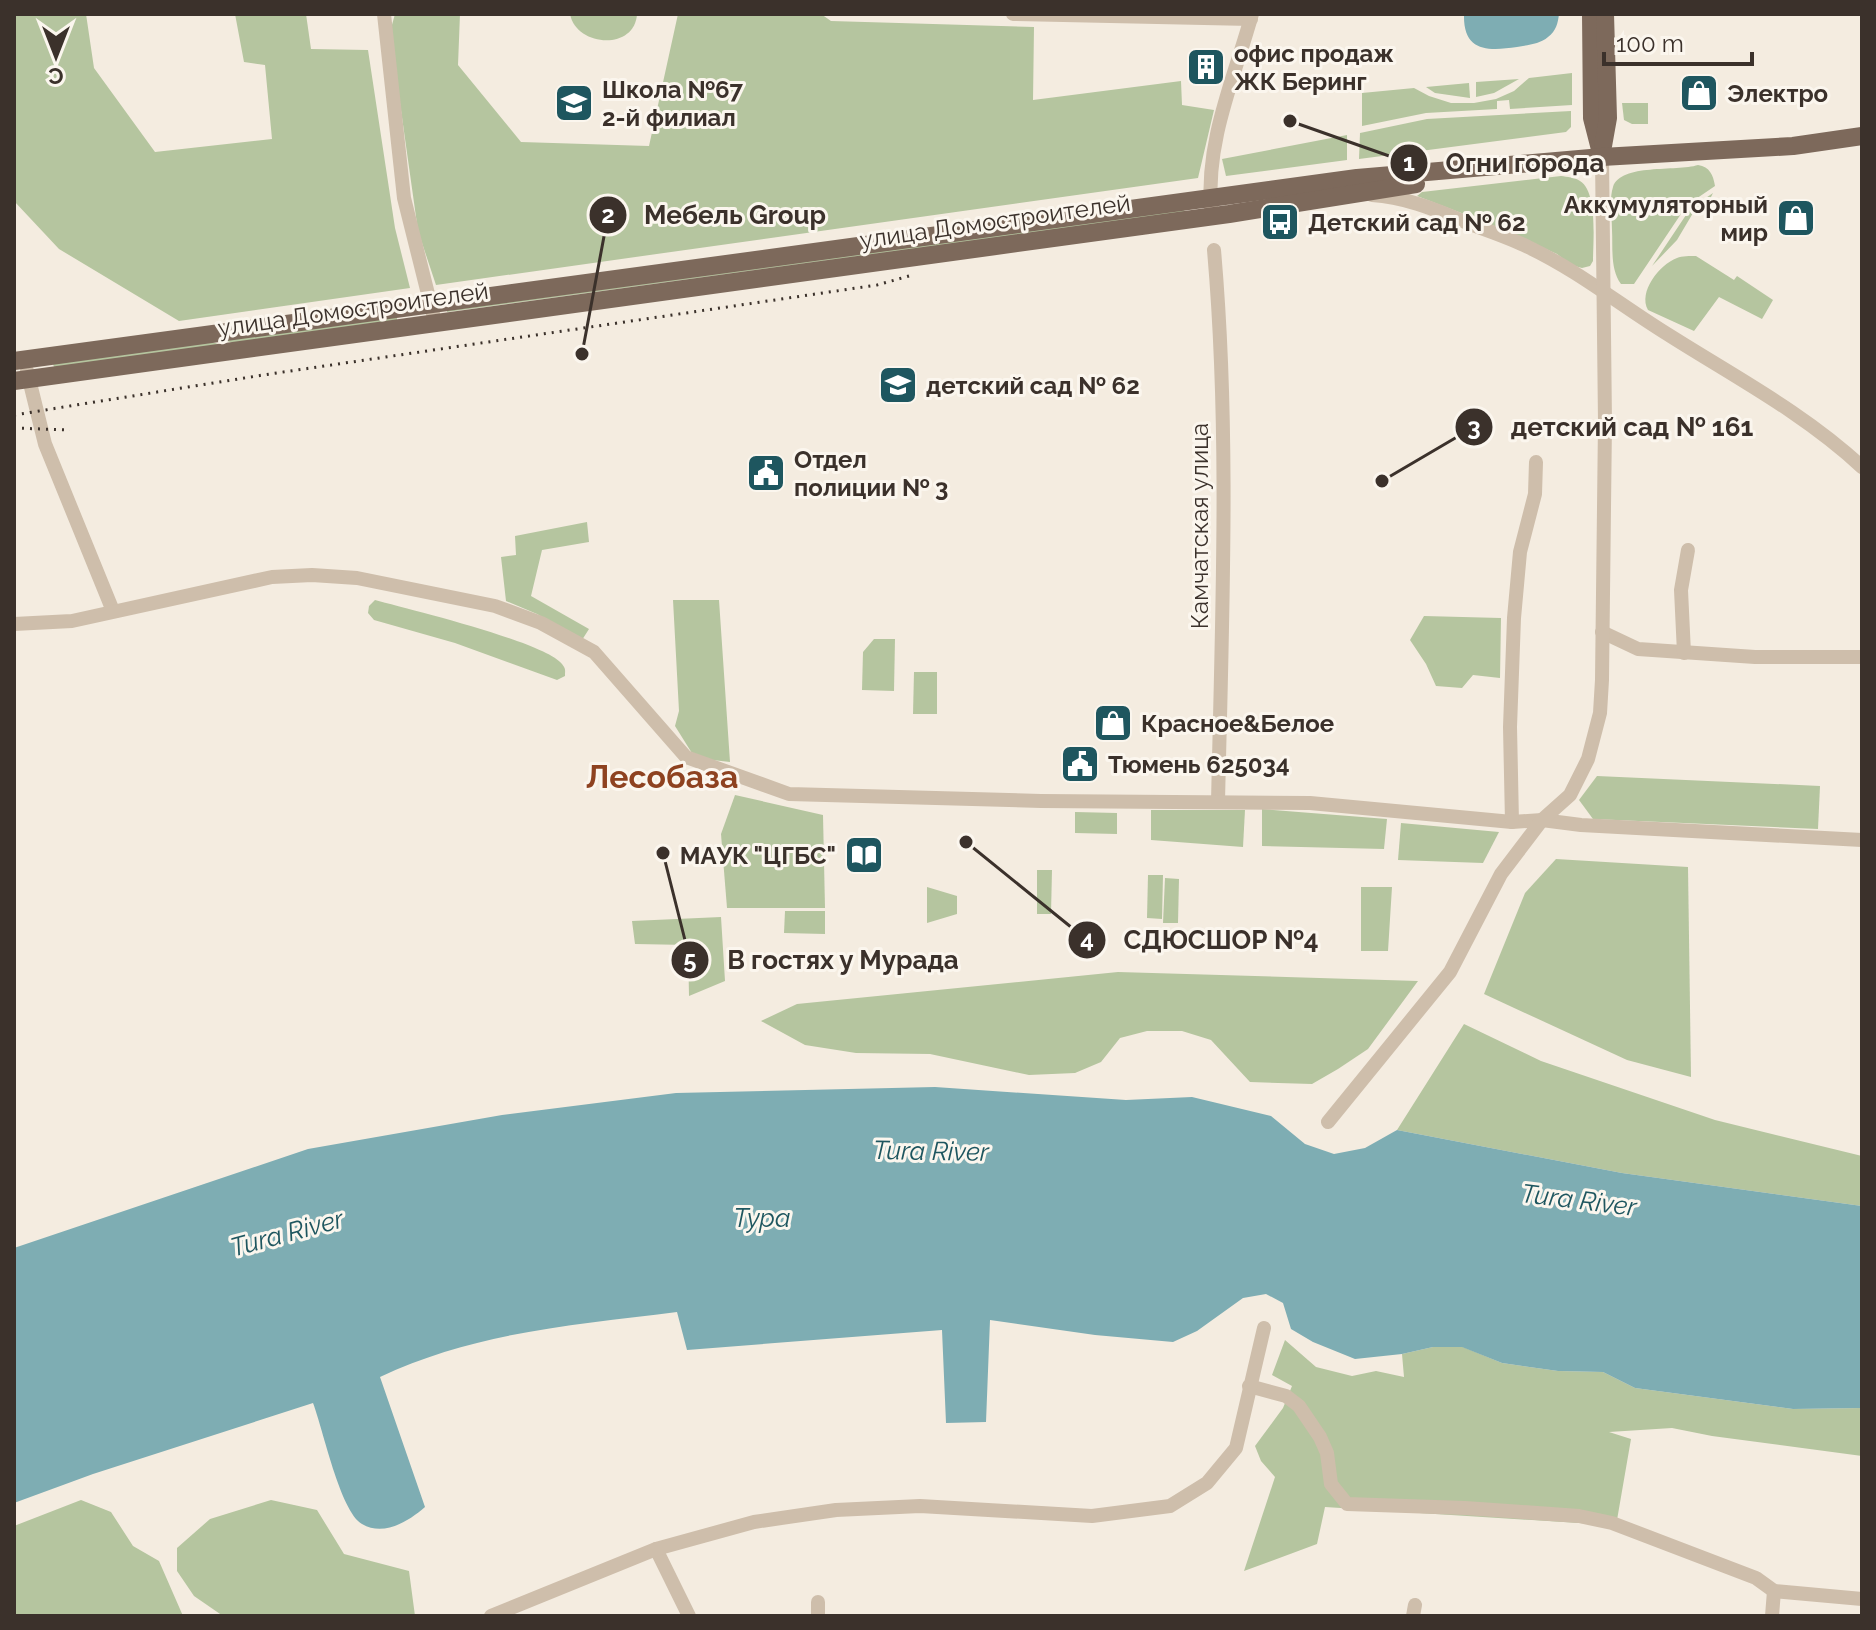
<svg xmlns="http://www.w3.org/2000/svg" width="1876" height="1630" font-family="Raleway,sans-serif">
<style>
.green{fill:#b5c59f}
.water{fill:#7eadb3}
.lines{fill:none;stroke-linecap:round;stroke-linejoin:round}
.minor{stroke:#cebeab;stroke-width:14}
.major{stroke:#7d695b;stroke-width:18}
.rail{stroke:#3b312b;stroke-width:3;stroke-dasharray:2 6;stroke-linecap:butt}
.labels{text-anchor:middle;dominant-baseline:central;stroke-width:6;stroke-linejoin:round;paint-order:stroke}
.poi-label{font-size:24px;font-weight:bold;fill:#3b312b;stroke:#fbf6ee;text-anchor:start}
.street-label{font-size:24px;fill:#3b312b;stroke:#fbf6ee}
.water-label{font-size:26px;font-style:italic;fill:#1e565f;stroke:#fbf6ee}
.district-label{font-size:32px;font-weight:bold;fill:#8e4220;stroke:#fbf6ee}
.leader{fill:none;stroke:#3b312b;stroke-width:3}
.callout-dot{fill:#3b312b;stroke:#fbf6ee;stroke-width:3}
.mark-label{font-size:24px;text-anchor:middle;font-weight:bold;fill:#fff}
.callout-label{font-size:26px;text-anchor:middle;font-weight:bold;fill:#3b312b;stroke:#fbf6ee;stroke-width:6;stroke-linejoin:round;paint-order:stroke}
</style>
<rect width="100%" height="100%" fill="#f4ece0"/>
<g class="green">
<path d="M14,14H86L94,68L155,152L272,139L265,65L244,62L235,14H306L311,49L368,50L395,228L410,288L179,321L59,249L14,201Z"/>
<path d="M395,14H460L458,65L521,142L649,146L678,14H821L831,21L1034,27L1033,100L1181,81L1182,105L1214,110L1198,178L436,285L418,231L390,32Z"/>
<path d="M570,14H637C635,51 576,47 570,14Z"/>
<path d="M1572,73V105L1510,109L1509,100L1497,101V109L1426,113L1362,126V93L1414,88L1429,96L1451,103H1474L1496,99L1514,91L1529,78Z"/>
<path d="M1519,79L1494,93L1476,97V82Z"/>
<path d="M1469,83L1470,98L1435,93L1426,87Z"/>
<path d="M1622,103H1648V124H1632L1624,120Z"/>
<path d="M1571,111V127L1566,132L1359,159L1360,133L1427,119Z"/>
<path d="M1347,135V160L1226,176L1222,159Z"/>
<path d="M1698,165C1710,167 1713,175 1715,186L1687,205L1634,284H1621C1610,269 1613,248 1612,230C1612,216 1609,200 1613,187C1621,163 1676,172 1698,165Z"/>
<path d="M1561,176C1567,177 1575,177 1580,181C1598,192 1593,242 1593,261L1590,266L1582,268L1571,265L1557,254L1490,224L1417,196L1422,192Z"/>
<path d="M1713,193L1708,203L1693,213L1677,240L1652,266L1690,209Z"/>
<path d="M1184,210L1185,212L447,312V309Z"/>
<path d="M1696,256L1734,280L1737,276L1773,300L1762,319L1719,297L1694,331L1648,310C1638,292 1659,265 1677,258C1682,256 1690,256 1696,256Z"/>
<path d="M397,316V320L236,344L224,340Z"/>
<path d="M212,342L224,346L54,367L53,364Z"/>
<path d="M587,522L589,542L542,550L531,596L589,629L582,640L537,614L506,601L501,557L516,555L515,536Z"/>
<path d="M375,600C408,609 545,642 562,664C566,669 565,670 565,676L557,680L455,643L374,620L368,613L369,606Z"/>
<path d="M673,600H719L730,762L695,758L675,726L679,711Z"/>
<path d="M1424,616L1501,618L1500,678L1473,675L1462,688L1436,686L1426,664L1410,640Z"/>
<path d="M874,639H895L894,691L862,690L863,652Z"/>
<path d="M914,672H937V714H913Z"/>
<path d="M1597,776L1820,786L1818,829L1593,819L1579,800Z"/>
<path d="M735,795L823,815L825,908H727L721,834Z"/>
<path d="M1262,809L1387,819L1384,849L1262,846Z"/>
<path d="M1151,810H1245L1243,847L1151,840Z"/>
<path d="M1075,812L1117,813V834L1075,833Z"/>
<path d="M1401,823L1499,832L1483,863L1398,860Z"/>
<path d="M1556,859L1688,867L1691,1077L1627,1060L1484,994L1525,893Z"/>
<path d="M1037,870H1052L1051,914H1037Z"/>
<path d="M1148,875H1163L1162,919L1147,918Z"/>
<path d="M1165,878L1179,879L1178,923H1163Z"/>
<path d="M927,887L957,896V914L927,923Z"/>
<path d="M1361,887H1392L1388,951H1361Z"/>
<path d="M785,911H825V934L784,933Z"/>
<path d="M721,917L725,981L689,996L688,945L635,944L632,921Z"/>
<path d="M1118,972L1418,981L1368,1049L1338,1069L1312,1084L1250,1082L1211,1040L1182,1031H1147L1120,1038L1101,1062L1075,1073L1029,1075L930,1054L856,1053L805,1045L761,1021L797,1004Z"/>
<path d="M1464,1024L1541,1061L1715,1120L1862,1156V1206L1622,1173L1397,1130Z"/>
<path d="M1285,1340L1316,1367L1352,1376L1376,1371L1404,1377L1402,1354L1433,1347H1463L1502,1363L1558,1371L1603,1372L1635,1388L1793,1409L1862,1408V1456L1712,1436L1672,1428L1609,1432L1631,1439L1617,1520L1595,1524L1325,1507L1317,1544L1244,1571L1275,1477L1261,1461L1255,1446L1283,1408L1292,1386L1272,1375Z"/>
<path d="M81,1500L111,1512L133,1546L159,1561L183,1616H14V1526Z"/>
<path d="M271,1500L317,1510L344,1554L409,1571L415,1616H223L194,1596L177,1571V1548L210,1519Z"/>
</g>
<g class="water">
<path d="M1464,14H1559C1558,23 1556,31 1548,37C1540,44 1528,45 1517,47C1488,51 1463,52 1464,14Z"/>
<path d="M935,1087L1126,1100L1192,1097L1271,1116L1305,1144L1334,1154L1365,1148L1397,1130L1622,1173L1862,1206V1408L1793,1409L1635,1388L1603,1372L1558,1371L1502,1363L1462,1347H1433L1402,1354L1355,1359L1313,1342L1291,1329L1283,1303L1266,1294L1243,1298L1197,1331L1173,1342L1095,1335L990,1320L986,1422L946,1423L942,1330L687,1350L677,1312C574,1325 475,1332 380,1377L425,1507C409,1521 384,1537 362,1524C340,1511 323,1429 313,1403L93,1474L14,1503V1248L308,1149L502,1115L676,1093Z"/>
</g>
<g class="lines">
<g class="minor">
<path d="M384,14L404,198L433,314"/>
<path d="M1013,14L1251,19"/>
<path d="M1372,195C1403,197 1432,208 1460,220C1482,229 1506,236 1528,247C1579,271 1624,308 1672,337C1737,378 1805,414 1862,467"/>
<path d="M1211,208C1206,140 1234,79 1252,14"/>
<path d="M1214,250C1230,433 1222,618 1218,802"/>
<path d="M27,371L45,444L113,611"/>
<path d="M14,624L72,621L272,577L312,575L357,578L495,606L541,623L594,652L686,757L789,794L1041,801L1310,803L1512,822L1542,820L1581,825L1862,840"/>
<path d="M1602,632L1638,649L1755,657H1862"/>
<path d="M1684,653L1681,590L1688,550"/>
<path d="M1512,822L1510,727L1514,618L1520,552L1535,494L1536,462"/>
<path d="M1328,1122L1450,972L1501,874L1542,820L1570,795L1588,759L1600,713L1602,680L1605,422L1602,157"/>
<path d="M1249,1386L1286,1396L1299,1406L1320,1437L1327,1453L1331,1484L1347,1504L1465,1508L1579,1516L1612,1523L1756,1578L1774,1591L1862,1599"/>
<path d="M656,1549L689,1616"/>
<path d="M491,1616L656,1549L754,1522L836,1510L920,1506L1092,1516L1170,1506L1207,1483L1236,1448L1264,1328"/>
<path d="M818,1616V1602"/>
<path d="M1413,1616L1415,1605"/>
<path d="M1772,1616L1774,1591"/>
</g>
<g class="major">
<path d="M1591,14L1592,118L1602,157"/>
<path d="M1603,146L1608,118L1605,14"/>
<path d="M14,361L1357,178L1602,157L1793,146L1862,136"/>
<path d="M14,381L1229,214L1416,184"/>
</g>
<g class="rail">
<path d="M14,415L263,375L877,285L909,276"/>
<path d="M14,428L70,430"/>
</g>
</g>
<defs>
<g id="building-square" transform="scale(2)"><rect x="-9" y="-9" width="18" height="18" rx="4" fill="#1e565f" stroke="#fbf6ee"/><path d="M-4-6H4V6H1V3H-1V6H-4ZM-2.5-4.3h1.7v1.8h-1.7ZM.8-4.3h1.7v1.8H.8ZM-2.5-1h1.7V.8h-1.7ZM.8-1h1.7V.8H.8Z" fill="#fff"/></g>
<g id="shop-square" transform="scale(2)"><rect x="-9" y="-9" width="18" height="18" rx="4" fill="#1e565f" stroke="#fbf6ee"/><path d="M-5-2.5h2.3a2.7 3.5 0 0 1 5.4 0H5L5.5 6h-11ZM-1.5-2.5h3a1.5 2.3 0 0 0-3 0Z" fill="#fff"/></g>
<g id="school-square" transform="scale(2)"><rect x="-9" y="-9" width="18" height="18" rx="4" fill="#1e565f" stroke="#fbf6ee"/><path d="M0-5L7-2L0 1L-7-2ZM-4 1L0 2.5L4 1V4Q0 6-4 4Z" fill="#fff"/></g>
<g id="bus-square" transform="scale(2)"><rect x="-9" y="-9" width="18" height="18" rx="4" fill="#1e565f" stroke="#fbf6ee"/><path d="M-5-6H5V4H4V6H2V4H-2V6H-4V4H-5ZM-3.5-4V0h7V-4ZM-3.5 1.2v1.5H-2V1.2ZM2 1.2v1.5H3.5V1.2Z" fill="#fff"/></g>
<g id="civic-square" transform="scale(2)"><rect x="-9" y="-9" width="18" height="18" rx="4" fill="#1e565f" stroke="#fbf6ee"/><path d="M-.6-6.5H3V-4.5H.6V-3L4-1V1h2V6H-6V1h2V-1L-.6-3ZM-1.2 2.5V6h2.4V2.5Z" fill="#fff"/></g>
<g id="library-square" transform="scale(2)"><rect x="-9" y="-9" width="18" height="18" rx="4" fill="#1e565f" stroke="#fbf6ee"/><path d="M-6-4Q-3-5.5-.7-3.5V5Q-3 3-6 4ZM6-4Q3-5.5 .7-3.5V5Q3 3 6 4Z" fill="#fff"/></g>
</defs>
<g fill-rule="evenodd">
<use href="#building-square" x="1206" y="67"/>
<use href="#shop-square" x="1699" y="93"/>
<use href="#school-square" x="574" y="103"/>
<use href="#shop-square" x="1796" y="218"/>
<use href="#bus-square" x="1280" y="222"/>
<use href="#school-square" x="898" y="385"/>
<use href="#civic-square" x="766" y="473"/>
<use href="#shop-square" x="1113" y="723"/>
<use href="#civic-square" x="1080" y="764"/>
<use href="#library-square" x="864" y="855"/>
</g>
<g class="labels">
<g class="poi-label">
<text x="1234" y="53">офис продаж<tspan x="1234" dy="28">ЖК Беринг</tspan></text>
<text x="602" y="89">Школа №67<tspan x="602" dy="28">2-й филиал</tspan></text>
<text x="1727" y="93">Электро</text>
<text x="1768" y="204" text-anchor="end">Аккумуляторный<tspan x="1768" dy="28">мир</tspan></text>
<text x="1308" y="222">Детский сад № 62</text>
<text x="926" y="385">детский сад № 62</text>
<text x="794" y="459">Отдел<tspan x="794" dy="28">полиции № 3</tspan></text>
<text x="1141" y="723">Красное&amp;Белое</text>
<text x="1108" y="764">Тюмень 625034</text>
<text x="836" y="855" text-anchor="end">МАУК "ЦГБС"</text>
</g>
<g class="street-label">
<text transform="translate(995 221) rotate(-8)">улица Домостроителей</text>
<text transform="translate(353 309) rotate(-8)">улица Домостроителей</text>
<text transform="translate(1199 526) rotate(-90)">Камчатская улица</text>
</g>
<g class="water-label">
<text transform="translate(931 1151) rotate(1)">Tura River</text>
<text transform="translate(1579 1200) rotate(7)">Tura River</text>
<text x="762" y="1218">Тура</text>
<text transform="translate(287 1233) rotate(-15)">Tura River</text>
</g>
<g class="district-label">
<text x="662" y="776">Лесобаза</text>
</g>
</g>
<path class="leader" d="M1290 121L1409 163M582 354L608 215M1382 481L1474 427M966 842L1087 940M663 853L690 960"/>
<g class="callout-dot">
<circle cx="1290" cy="121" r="8"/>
<circle cx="582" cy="354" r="8"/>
<circle cx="1382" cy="481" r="8"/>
<circle cx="966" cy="842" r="8"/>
<circle cx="663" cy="853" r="8"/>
<circle cx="1409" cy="163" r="20"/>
<circle cx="608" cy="215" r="20"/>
<circle cx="1474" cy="427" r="20"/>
<circle cx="1087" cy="940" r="20"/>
<circle cx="690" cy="960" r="20"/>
</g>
<g class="mark-label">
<text x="1409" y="171">1</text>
<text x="608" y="223">2</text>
<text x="1474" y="435">3</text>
<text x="1087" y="948">4</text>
<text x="690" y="968">5</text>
</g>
<g class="callout-label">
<text x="1525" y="172">Огни города</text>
<text x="735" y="224">Мебель Group</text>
<text x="1632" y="436">детский сад № 161</text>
<text x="1221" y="949">СДЮСШОР №4</text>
<text x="843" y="969">В гостях у Мурада</text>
</g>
<rect width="1876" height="1630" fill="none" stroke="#3b312b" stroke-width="32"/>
<g transform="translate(56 56) rotate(180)" stroke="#fbf6ee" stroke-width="6" paint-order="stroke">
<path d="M0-6L14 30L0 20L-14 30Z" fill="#3b312b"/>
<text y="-12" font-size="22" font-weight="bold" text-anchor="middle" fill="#3b312b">С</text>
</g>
<path d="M1604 52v12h148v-12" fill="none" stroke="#3b312b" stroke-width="4"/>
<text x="1616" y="52" font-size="24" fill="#3b312b" stroke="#fbf6ee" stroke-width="6" paint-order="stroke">100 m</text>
</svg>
